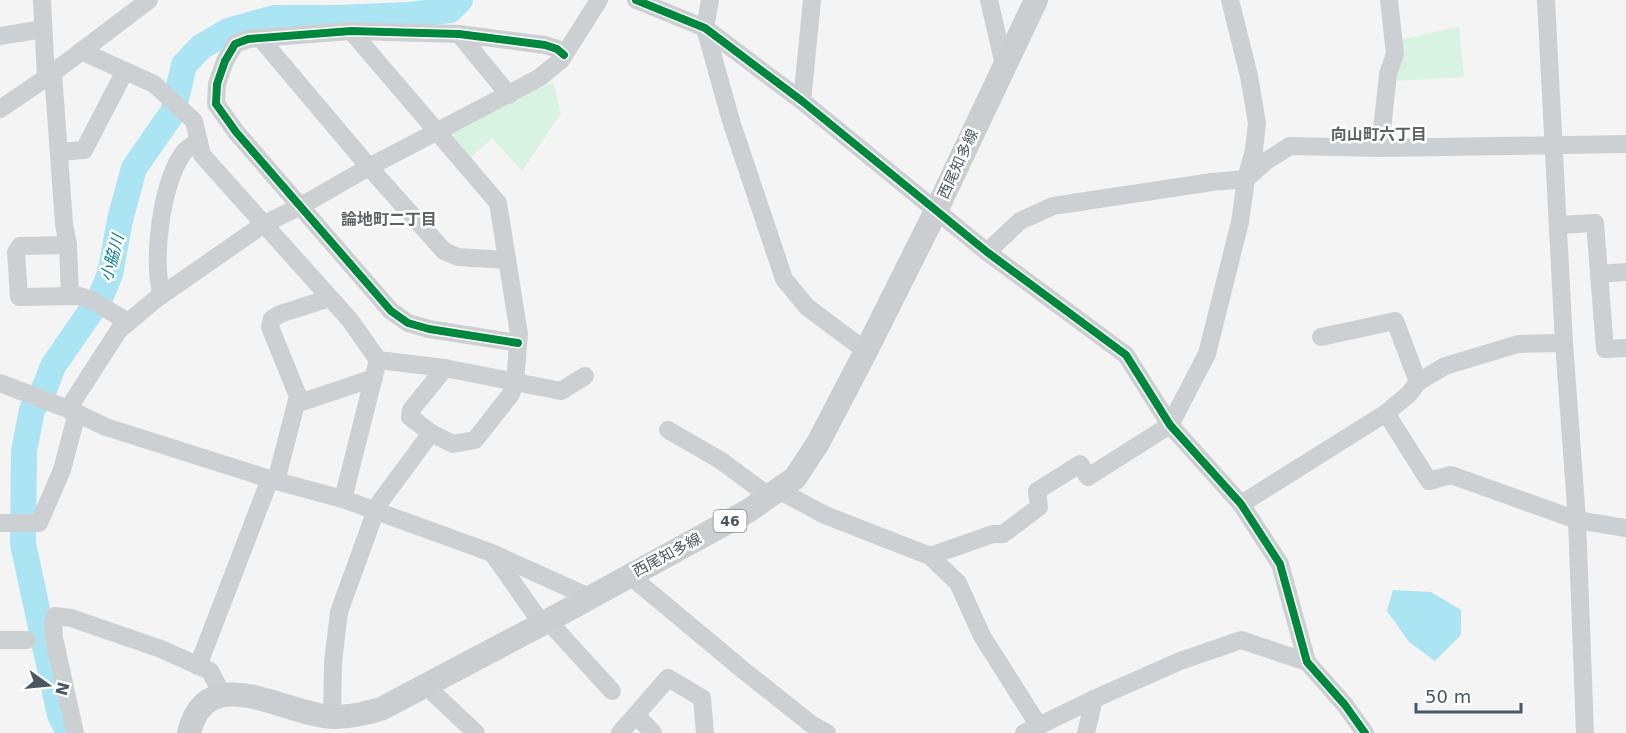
<svg xmlns="http://www.w3.org/2000/svg" width="1626" height="733" font-family="'DejaVu Sans','Noto Sans JP',sans-serif">
<style>
.green{fill:#d8f3e2}
.water{fill:#abe5f3}
.lines{fill:none;stroke-linecap:round;stroke-linejoin:round}
.river{stroke:#abe5f3;stroke-width:26}
.minor{stroke:#cdd0d3;stroke-width:18}
.major{stroke:#caced1;stroke-width:24}
.cycleway-casing{stroke:#fff;stroke-width:11}
.cycleway{stroke:#00873e;stroke-width:8}
.labels{text-anchor:middle;dominant-baseline:central;stroke-width:5;stroke-linejoin:round;paint-order:stroke}
.shield{fill:#fff;stroke:#808991;stroke-width:1.5}
.shield-label{font-size:14px;font-weight:bold;fill:#495762}
.street-label{font-size:15px;fill:#495762;stroke:#fff}
.neighbourhood-label{font-size:16px;font-weight:bold;fill:#5f6368;stroke:#fff}
.water-label{font-size:16px;font-style:italic;fill:#077d98;stroke:#fff}
</style>
<rect width="100%" height="100%" fill="#f4f4f4"/>
<g class="green">
<path d="M1459,27L1464,77L1394,81L1398,40Z"/>
<path d="M553,82L561,113L522,171L492,138L468,160L447,135Z"/>
</g>
<path class="water" d="M1393,590L1431,592L1461,610V635L1435,661L1409,642L1387,611Z"/>
<g class="lines">
<path class="river" d="M69,733L60,715L23,544L24,451L32,410L45,387L53,366L100,298L110,274L120,220L134,168L173,112L184,65L201,47L228,31L274,18H337L409,15L450,10L460,0"/>
<g class="minor">
<path d="M42,0L46,78"/>
<path d="M636,0L705,28L802,101L987,252L1126,355L1170,425L1241,504L1280,564L1307,662L1345,705L1365,733"/>
<path d="M710,0L705,28L731,121L784,279L807,307L866,351"/>
<path d="M989,0L1004,65"/>
<path d="M1546,0L1564,343L1577,520L1585,733"/>
<path d="M351,31L498,203L519,334L515,382L511,394L475,440L453,444L431,433"/>
<path d="M459,34L509,95"/>
<path d="M0,36L43,29"/>
<path d="M261,39L369,167L444,251L458,257L507,260"/>
<path d="M81,51L154,84L194,121L202,155L350,320L378,360L343,499"/>
<path d="M53,73L64,224L68,245L70,295"/>
<path d="M802,101L812,0"/>
<path d="M0,109L46,78L149,0"/>
<path d="M1380,148L1388,74L1395,54L1389,0"/>
<path d="M59,152L84,150L125,71"/>
<path d="M1559,225L1595,223L1605,349L1626,348"/>
<path d="M68,245L20,246L16,252L19,297L79,296L90,299L128,322"/>
<path d="M987,252L1020,221L1053,206L1212,182L1246,179L1266,161L1290,146L1380,148L1626,144"/>
<path d="M1599,274L1626,272"/>
<path d="M162,295C151,262 162,180 184,152C187,148 194,144 199,141"/>
<path d="M1321,337L1395,321L1418,382"/>
<path d="M518,343L429,329L408,323L391,311L236,132L216,104L217,84L225,61L235,44L248,39L351,31L459,34L545,45L557,49L564,55"/>
<path d="M378,360L445,368L561,391L585,376"/>
<path d="M0,383L68,409L106,427L276,481L343,499L492,553L589,597"/>
<path d="M296,404L374,378"/>
<path d="M68,409L119,330L156,299L264,224L301,206L369,167L539,78L561,60L599,0"/>
<path d="M1386,413L1429,481L1451,475L1577,520L1626,528"/>
<path d="M668,430L720,460L769,496"/>
<path d="M276,481L298,396L270,327L272,319L280,314L330,298"/>
<path d="M778,490L825,515L930,556L958,583L982,636L1039,726"/>
<path d="M1241,504L1386,413L1409,394L1418,382L1445,366L1518,344L1564,343"/>
<path d="M374,510L431,433L410,417L411,410L445,368"/>
<path d="M0,523H39L62,470L77,413"/>
<path d="M493,554L542,624"/>
<path d="M930,556L993,534H1003L1039,507L1037,491L1080,464L1088,477L1170,425L1207,354L1240,222L1246,179L1254,150L1257,123L1249,76L1230,0"/>
<path d="M629,575L743,670L811,724L827,733"/>
<path d="M548,621L612,691"/>
<path d="M0,640H27"/>
<path d="M198,666L270,479"/>
<path d="M426,686L476,733"/>
<path d="M636,715L653,733"/>
<path d="M332,717L333,662L339,612L376,510"/>
<path d="M75,733L54,638L53,623L55,616L71,618L161,649L210,671L223,696"/>
<path d="M620,733L668,678L702,698L705,733"/>
<path d="M1024,733L1094,699L1180,661L1241,640L1307,662"/>
<path d="M1086,733L1094,699"/>
</g>
<path class="major" d="M189,733C207,657 288,717 335,717C351,717 366,713 381,709L542,624L748,511L795,478L818,443L866,351L936,211L1036,0"/>
<g class="cycleway-casing">
<g id="cycleway">
<path d="M636,0L705,28L802,101L987,252L1126,355L1170,425L1241,504L1280,564L1307,662L1345,705L1365,733"/>
<path d="M518,343L429,329L408,323L391,311L236,132L216,104L217,84L225,61L235,44L248,39L351,31L459,34L545,45L557,49L564,55"/>
</g>
</g>
<use href="#cycleway" class="cycleway"/>
</g>
<g class="labels">
<rect class="shield" x="713.5" y="510" width="33" height="22" rx="4.5"/>
<g class="shield-label">
<text x="730" y="521">46</text>
</g>
<g class="street-label">
<text transform="translate(958 164) rotate(-65)">西尾知多線</text>
<text transform="translate(667 555) rotate(-28)">西尾知多線</text>
</g>
<g class="neighbourhood-label">
<text x="1379" y="134">向山町六丁目</text>
<text x="389" y="219">論地町二丁目</text>
</g>
<g class="water-label">
<text transform="translate(112 258) rotate(-75)">小脇川</text>
</g>
</g>
<g transform="translate(48 685) rotate(105)" stroke="#ffffff" stroke-width="4.5" paint-order="stroke">
<path d="M0-4.5L10 22L0 15L-10 22Z" fill="#495762"/>
<text y="-9" font-size="16" font-weight="bold" text-anchor="middle" fill="#495762">N</text>
</g>
<path d="M1416 703v9h105v-9" fill="none" stroke="#495762" stroke-width="3"/>
<text x="1425" y="703" font-size="18" fill="#495762" stroke="#ffffff" stroke-width="4.5" paint-order="stroke">50 m</text>
</svg>
